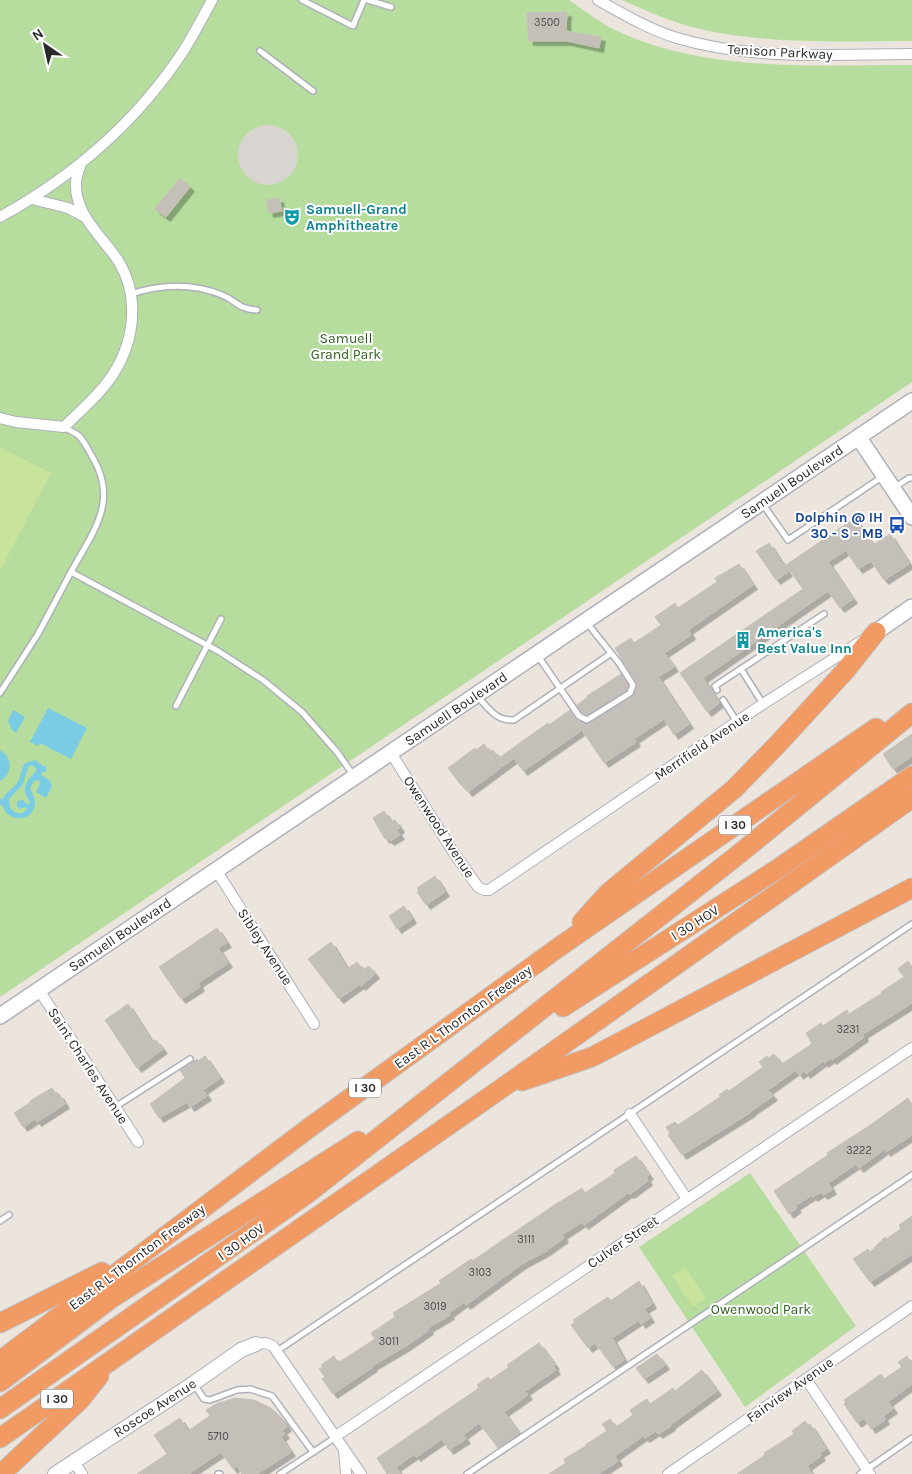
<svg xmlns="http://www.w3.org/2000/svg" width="912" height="1474" font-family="Karla,sans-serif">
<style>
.green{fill:#b6dd9e}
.pitch{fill:#c8e39b}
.plaza{fill:#d8d4d0}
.water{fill:#79cce4;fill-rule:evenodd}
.building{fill:#c4bfb9;stroke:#c6c0b7;filter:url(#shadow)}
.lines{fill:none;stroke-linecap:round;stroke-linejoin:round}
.service-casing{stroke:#aeb0ba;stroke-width:8}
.minor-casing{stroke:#aeb0ba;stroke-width:12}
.tertiary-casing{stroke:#aeb0ba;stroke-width:16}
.secondary-casing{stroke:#aeb0ba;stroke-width:18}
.motorway-casing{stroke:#c3c3c3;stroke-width:21}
.service{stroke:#fff;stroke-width:5}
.minor{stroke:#fff;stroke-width:10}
.tertiary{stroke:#fff;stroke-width:14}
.secondary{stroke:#fff;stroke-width:15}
.motorway{stroke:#f19a63;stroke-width:19}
.labels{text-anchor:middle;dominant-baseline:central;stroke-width:4;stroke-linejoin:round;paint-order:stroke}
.number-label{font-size:11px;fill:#504f4e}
.shield{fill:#fff;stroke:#6a6a6a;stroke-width:1}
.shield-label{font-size:12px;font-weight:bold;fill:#2a2a2a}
.street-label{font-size:14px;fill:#2a2a2a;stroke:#fff}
.culture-label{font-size:14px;font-weight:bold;fill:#0d838f;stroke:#fff;text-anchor:start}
.park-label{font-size:14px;fill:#306120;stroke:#fff}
.transit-label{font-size:14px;font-weight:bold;fill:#164399;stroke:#fff;text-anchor:end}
</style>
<defs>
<filter id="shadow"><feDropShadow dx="4.5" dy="4.5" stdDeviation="0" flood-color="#0004"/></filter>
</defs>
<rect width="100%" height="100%" fill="#ebe5de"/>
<g class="green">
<path d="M0,0H569C584,10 600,23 617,31C709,73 814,65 912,65V382L0,997Z"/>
<path d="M622,0H912V41C842,41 769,45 700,29C673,23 647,11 622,0Z"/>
<path d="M750,1173L856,1326L745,1407L639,1247Z"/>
</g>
<g class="pitch">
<path d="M0,447L51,473L0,571Z"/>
<path d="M685,1267L706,1298L693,1307L672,1276Z"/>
</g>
<circle class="plaza" cx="268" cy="155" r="30"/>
<g class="water">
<path d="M48,708L87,728L71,759L40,743L38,746L30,742Z"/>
<path d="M13,710L25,717L16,733L12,730L8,721Z"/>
<path d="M0,750C13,759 13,773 0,781Z"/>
<path d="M35,760L43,766H46V772H42L41,775L50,781L52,786L46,798L36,792L40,784L39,780L34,781L30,788C32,793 35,798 35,803C34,823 7,823 2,805H0V799H3C6,792 13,789 17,783C21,777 21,769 25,763ZM32,765L36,768V771L28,780L25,786V793L30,803L28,805L23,800L17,801V806L20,809L25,807L27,809C22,816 15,814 10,808L9,799L23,784L28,767Z"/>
</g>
<g class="building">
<path d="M567,12L566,31L601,37L599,48L567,41H529L527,13Z"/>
<path d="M180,178L190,187L166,217L155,209Z"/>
<path d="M279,198L282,211L269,213L267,200Z"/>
<path d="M855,518L873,545L890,534L909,564L884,580L871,561L858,569L846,550L828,562L853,599L840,608L828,591L703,678L719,703L707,712L680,673L803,589L786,565Z"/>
<path d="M769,543L788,572L776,580L756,551Z"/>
<path d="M739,564L753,585L688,630L691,635L664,653L674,667L658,677L689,724L674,735L664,719L634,739L636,742L604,763L582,730L523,771L514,758L468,792L462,784L461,785L448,768L475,748L476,750L484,744L490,752L493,750L499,758L548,723L549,725L570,710L577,720L588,724L632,697L637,687V683L615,648L631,638L634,643L661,625L655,617L675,603L678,608L717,582L715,578Z"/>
<path d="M621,674L628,686L626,690L587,715L582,713L577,705L588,697L587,696Z"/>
<path d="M912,734V756L893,769L883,754Z"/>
<path d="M384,811L391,822L395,820L400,828L397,831L400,835L390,841L387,838L385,839L373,818Z"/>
<path d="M435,876L445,892L426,905L417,892L419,891L417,888Z"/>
<path d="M404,906L412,919L397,929L389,916Z"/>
<path d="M217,928L227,943L218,948L228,963L198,983L200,987L181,999L159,967Z"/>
<path d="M331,942L347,969L357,962L363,970L369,966L375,974L361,986L360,984L339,999L308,959Z"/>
<path d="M908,961L912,967V1003L863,1034L864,1037L832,1060L831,1058L824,1063L823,1061L806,1074L804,1071L799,1075L796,1070L768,1090L773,1096L751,1111V1112L682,1155L668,1135L670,1133L666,1127L675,1122L678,1125L720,1097L719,1095L727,1089L729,1091L763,1067L759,1062L767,1056L768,1058L774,1054L782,1064L812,1044L806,1033L821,1023L823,1026L847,1010L849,1014L882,993L881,992L904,977L898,969Z"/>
<path d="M128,1004L152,1042L156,1040L163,1049L137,1068L105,1020Z"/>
<path d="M205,1056L220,1078L203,1090L207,1096L190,1107L187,1102L159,1118L150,1104L185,1078L180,1070L197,1059L198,1061Z"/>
<path d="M52,1088L57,1095L59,1094L65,1104L37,1122L35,1119L23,1127L14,1113L31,1102L30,1101Z"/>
<path d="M908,1098L912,1104V1135L886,1152L885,1149L859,1168L856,1164L828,1183L832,1190L823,1195L821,1192L813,1197L812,1195L795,1206L797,1208L789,1214L774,1191L828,1155L827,1153L869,1126Z"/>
<path d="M636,1156L649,1175L646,1177L648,1181L630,1194L628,1193L584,1225L582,1222L562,1235L564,1238L546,1251L522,1264L466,1305L464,1302L449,1313L450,1315L428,1328L429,1330L406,1346L372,1366L373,1367L333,1394L322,1379L325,1377L319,1369L323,1367L321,1365L334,1356L338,1363L375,1339L371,1333L395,1317L393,1313L441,1283L439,1281L471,1259L472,1261L553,1206L582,1188L585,1193L615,1173L614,1170Z"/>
<path d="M912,1216V1254L870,1282L853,1259L868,1249L870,1252L885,1237L886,1239L901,1229L899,1225Z"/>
<path d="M639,1281L652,1304L644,1309L650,1318L641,1324L639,1320L612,1338L624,1360L613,1367L595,1343L588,1348L571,1325L575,1323L573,1320L608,1297L610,1300H612Z"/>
<path d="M539,1343L555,1365L553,1366L556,1370L525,1391L528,1395L504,1412L519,1433L498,1448L479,1423L463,1435L466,1439L449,1450L442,1439L416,1457L415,1454L396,1467L400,1474H387L377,1458L476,1390L479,1388L477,1385L488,1377L490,1380L509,1367L507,1365Z"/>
<path d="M657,1354L665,1365L644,1379L636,1368Z"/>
<path d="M907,1356L910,1361L912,1360V1384L888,1402L893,1409L883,1416L885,1420L871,1429L864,1418L857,1423L844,1404L846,1402L844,1400L881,1374L884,1379L902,1367L898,1362Z"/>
<path d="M702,1370L717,1391L670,1425L671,1426L658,1434L656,1431L645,1438L643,1436L615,1456L618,1461L598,1474H549L566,1463L564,1459L586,1446L585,1445L607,1431L602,1424L610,1419L616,1427L633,1415L630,1410L647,1399L650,1404L673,1388L675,1391Z"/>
<path d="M236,1398L254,1400L271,1408L283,1420L287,1427L282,1430L285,1434L281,1437L291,1452L257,1474H242L237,1466L233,1469L221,1452L188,1474H137L167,1454L154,1435L180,1418L188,1431L210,1416L206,1410L218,1403Z"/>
<path d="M805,1421L808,1425L810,1424L826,1449L819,1453L821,1456L807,1466L812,1474H737L765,1455L764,1453L794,1434L792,1431Z"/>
</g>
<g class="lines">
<g class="service-casing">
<g id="service">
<path d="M302,0L353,26L364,0"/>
<path d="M368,0L391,7"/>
<path d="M260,51L313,91"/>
<path d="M131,294C162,284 192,283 222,295C237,301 237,309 257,310"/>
<path d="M64,427C68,430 74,432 78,435C84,440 89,451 93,458C119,502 92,533 71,572L218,651L263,680L302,712L337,752L354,776"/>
<path d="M895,487L909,478H912"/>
<path d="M762,503L788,540L882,477"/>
<path d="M538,656L579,716L587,720L630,693L633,685L619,663L587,623"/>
<path d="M741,669L763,704"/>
<path d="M717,690L715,686L824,614"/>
<path d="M0,693L38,634L71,572"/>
<path d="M478,697C489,709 496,721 514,720L610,654"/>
<path d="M723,700L737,722"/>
<path d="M176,706L221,619"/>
<path d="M115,1107L190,1059"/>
<path d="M0,1221L9,1215"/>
<path d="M277,1351L912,924"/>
<path d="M194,1384L204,1399L210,1400L237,1390L250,1389L272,1396L313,1452"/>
<path d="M218,1474H220"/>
<path d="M280,1474L336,1437"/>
<path d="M467,1474L912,1175"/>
<path d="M860,1474L912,1438"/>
</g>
</g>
<g class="minor-casing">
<g id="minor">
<path d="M598,0C623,14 650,30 677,38C754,61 833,54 912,54"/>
<path d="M32,199L68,208L85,217"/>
<path d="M0,217C74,176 137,122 184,50C194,34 203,17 212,0"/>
<path d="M0,418L16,422L64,427C79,412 96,398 109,380C134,346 141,299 119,262C103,237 74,215 76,182C76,177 79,170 81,164"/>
<path d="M391,753L454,853L478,887L484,890H489L763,704L863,640"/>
<path d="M216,870L314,1024"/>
<path d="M39,990L138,1142"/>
<path d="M630,1114L687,1199"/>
<path d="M256,1344L265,1343L273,1346L361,1474"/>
<path d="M806,1379L870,1474"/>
<path d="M336,1436L912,1048"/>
<path d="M344,1450L346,1474"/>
<path d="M74,1462L82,1474"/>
<path d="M668,1474L912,1306"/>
</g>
</g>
<g class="tertiary-casing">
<path id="tertiary" d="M55,1474L194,1383L241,1350L256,1344"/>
</g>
<g class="secondary-casing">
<g id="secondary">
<path d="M859,438L912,517"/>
<path d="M876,632L912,607"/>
<path d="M0,1016L912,401"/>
</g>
</g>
<g class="motorway-casing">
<g id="motorway">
<path d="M582,922L608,893L734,789L778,744L845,671L876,632"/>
<path d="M563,1007L779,868L912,776"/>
<path d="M522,1081L592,1057L912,888"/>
<path d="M0,1323L102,1272"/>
<path d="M0,1361L313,1125L559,947L876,728"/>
<path d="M0,1382L112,1298L358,1141"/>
<path d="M0,1409L307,1194L739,854L912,713"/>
<path d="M0,1438L502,1088L912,798"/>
<path d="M1,1474L80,1400L99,1376"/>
</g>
</g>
<use href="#service" class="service"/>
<use href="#minor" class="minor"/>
<use href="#tertiary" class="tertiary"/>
<use href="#secondary" class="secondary"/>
<use href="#motorway" class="motorway"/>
</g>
<defs>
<g id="theatre-bare" transform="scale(1.35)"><path d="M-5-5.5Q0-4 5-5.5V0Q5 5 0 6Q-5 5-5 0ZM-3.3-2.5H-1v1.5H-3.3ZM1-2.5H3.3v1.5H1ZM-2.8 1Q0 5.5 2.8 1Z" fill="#0f9aa8" stroke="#fff" stroke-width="2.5" paint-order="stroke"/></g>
<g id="bus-bare" transform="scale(1.35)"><path d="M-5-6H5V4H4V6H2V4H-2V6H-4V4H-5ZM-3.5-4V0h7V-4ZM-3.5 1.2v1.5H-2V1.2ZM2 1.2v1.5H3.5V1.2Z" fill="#1a4fb4" stroke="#fff" stroke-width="2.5" paint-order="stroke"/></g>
<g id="building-bare" transform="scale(1.35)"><path d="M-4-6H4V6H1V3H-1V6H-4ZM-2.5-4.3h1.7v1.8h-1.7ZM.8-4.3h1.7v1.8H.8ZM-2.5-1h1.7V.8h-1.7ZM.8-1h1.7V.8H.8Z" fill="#0f9aa8" stroke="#fff" stroke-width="2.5" paint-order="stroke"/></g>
</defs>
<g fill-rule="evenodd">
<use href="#theatre-bare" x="292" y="217"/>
<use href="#bus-bare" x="897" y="525"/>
<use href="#building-bare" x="743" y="640"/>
</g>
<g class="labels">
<g class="number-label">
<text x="547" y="22">3500</text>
<text x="848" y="1029">3231</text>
<text x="859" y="1150">3222</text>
<text x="526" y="1239">3111</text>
<text x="480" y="1272">3103</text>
<text x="435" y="1306">3019</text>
<text x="389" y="1341">3011</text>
<text x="218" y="1436">5710</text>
</g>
<g class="shield">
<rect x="719" y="815.5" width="32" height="19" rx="4"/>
<rect x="349" y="1078.5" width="32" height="19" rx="4"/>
<rect x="41" y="1389.5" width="32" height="19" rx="4"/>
</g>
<g class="shield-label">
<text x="735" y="825">I 30</text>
<text x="365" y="1088">I 30</text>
<text x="57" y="1399">I 30</text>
</g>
<g class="street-label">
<text transform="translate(780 52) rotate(3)">Tenison Parkway</text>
<text transform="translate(792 482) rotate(-34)">Samuell Boulevard</text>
<text transform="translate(456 709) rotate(-34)">Samuell Boulevard</text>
<text transform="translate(702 746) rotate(-34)">Merrifield Avenue</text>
<text transform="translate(439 827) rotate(57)">Owenwood Avenue</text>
<text transform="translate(695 923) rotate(-32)">I 30 HOV</text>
<text transform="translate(120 935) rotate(-34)">Samuell Boulevard</text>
<text transform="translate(265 947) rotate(57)">Sibley Avenue</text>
<text transform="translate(463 1017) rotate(-36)">East R L Thornton Freeway</text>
<text transform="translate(88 1066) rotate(57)">Saint Charles Avenue</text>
<text transform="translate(241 1242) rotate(-35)">I 30 HOV</text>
<text transform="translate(623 1242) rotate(-34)">Culver Street</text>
<text transform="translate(137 1257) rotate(-37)">East R L Thornton Freeway</text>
<text transform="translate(790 1390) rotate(-35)">Fairview Avenue</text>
<text transform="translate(155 1408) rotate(-33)">Roscoe Avenue</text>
</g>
<g class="culture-label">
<text x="306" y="209">Samuell-Grand<tspan x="306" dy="16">Amphitheatre</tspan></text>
<text x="757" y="632">America's<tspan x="757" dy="16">Best Value Inn</tspan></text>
</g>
<g class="park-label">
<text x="346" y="338">Samuell<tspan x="346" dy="16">Grand Park</tspan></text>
<text x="761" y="1309">Owenwood Park</text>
</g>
<g class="transit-label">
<text x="883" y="517">Dolphin @ IH<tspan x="883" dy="16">30 - S - MB</tspan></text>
</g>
</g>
<g transform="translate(45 45) rotate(326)" stroke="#ffffff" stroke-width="4" paint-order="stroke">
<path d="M0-4L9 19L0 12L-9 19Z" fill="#2a2a2a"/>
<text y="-8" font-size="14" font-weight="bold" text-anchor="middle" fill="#2a2a2a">N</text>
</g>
</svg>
